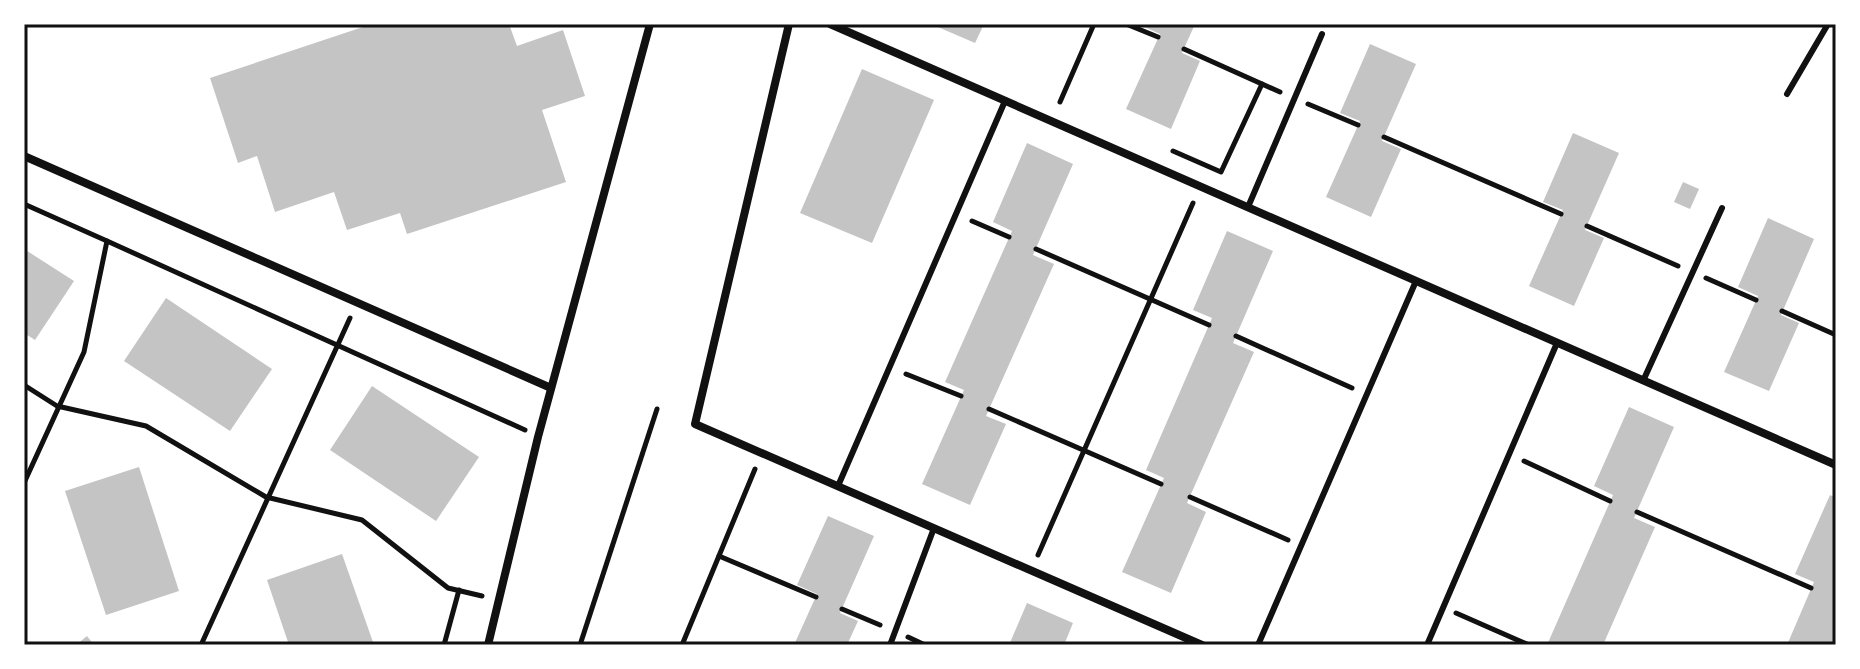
<svg xmlns="http://www.w3.org/2000/svg" width="1860" height="669" font-family="'DM Sans',sans-serif">
<style>
.building{fill:#c4c4c4}
.lines{fill:none;stroke-linecap:round;stroke-linejoin:round}
.path{stroke:#111;stroke-width:5}
.service{stroke:#111;stroke-width:6}
.minor{stroke:#111;stroke-width:8}
.neatline{fill:none;stroke:#111;stroke-width:3}
</style>
<rect width="100%" height="100%" fill="#fff"/>
<g class="building">
<path d="M372,24H509L517,46L563,30L585,96L542,110L566,182L407,234L400,213L347,230L334,192L275,212L257,156L238,163L210,78Z"/>
<path d="M931,24H984L975,43Z"/>
<path d="M1138,24H1195L1182,53L1200,61L1171,129L1126,109L1160,34Z"/>
<path d="M1370,44L1416,64L1382,141L1401,149L1371,217L1326,197L1360,121L1340,113Z"/>
<path d="M862,69L934,100L872,243L800,213Z"/>
<path d="M1573,133L1619,153L1585,230L1604,238L1574,306L1529,286L1563,210L1543,202Z"/>
<path d="M1027,143L1073,164L1033,255L1054,264L986,416L1006,424L970,505L922,484L964,390L945,382L1012,231L993,222Z"/>
<path d="M1683,182L1699,189L1690,209L1674,202Z"/>
<path d="M1768,218L1814,239L1781,315L1799,323L1769,391L1724,372L1758,296L1738,287Z"/>
<path d="M1227,231L1273,251L1233,343L1254,352L1187,503L1206,512L1171,593L1122,572L1164,478L1146,470L1212,318L1193,310Z"/>
<path d="M24,249L74,281L35,340L24,333Z"/>
<path d="M166,298L272,369L230,431L124,361Z"/>
<path d="M372,386L479,457L436,521L330,450Z"/>
<path d="M1629,407L1674,427L1634,518L1655,527L1603,645H1547L1613,495L1594,486Z"/>
<path d="M139,467L179,591L106,615L65,491Z"/>
<path d="M1830,495L1836,498V645H1787L1814,582L1795,574Z"/>
<path d="M828,516L874,536L840,613L858,621L847,645H794L817,594L797,585Z"/>
<path d="M342,554L374,645H289L267,580Z"/>
<path d="M1027,603L1073,623L1064,645H1009Z"/>
<path d="M87,636L94,645H76Z"/>
</g>
<g class="lines">
<g class="path">
<path d="M1126,24L1158,37"/>
<path d="M1184,49L1280,92"/>
<path d="M1060,102L1094,24"/>
<path d="M1308,104L1358,125"/>
<path d="M1384,137L1561,214"/>
<path d="M1173,151L1221,172L1262,84"/>
<path d="M24,204L107,241L84,352L24,483"/>
<path d="M972,221L1009,237"/>
<path d="M1587,226L1678,266"/>
<path d="M107,241L525,430"/>
<path d="M1036,249L1209,325"/>
<path d="M1706,278L1756,300"/>
<path d="M1782,311L1836,335"/>
<path d="M1236,336L1352,388"/>
<path d="M906,374L961,396"/>
<path d="M24,385L57,406L146,426L266,497L362,520L448,588L482,596"/>
<path d="M989,409L1161,484"/>
<path d="M1524,461L1610,501"/>
<path d="M1190,497L1288,540"/>
<path d="M1637,512L1811,588"/>
<path d="M1038,555L1193,203"/>
<path d="M719,556L816,597"/>
<path d="M842,609L880,625"/>
<path d="M1456,613L1529,645"/>
<path d="M908,637L925,645"/>
<path d="M201,645L350,318"/>
<path d="M444,645L459,590"/>
<path d="M580,645L657,409"/>
<path d="M682,645L755,469"/>
</g>
<g class="service">
<path d="M1787,94L1828,24"/>
<path d="M1248,207L1322,34"/>
<path d="M1643,381L1722,208"/>
<path d="M838,486L1005,101"/>
<path d="M890,645L934,528"/>
<path d="M1258,645L1416,281"/>
<path d="M1427,645L1557,343"/>
</g>
<g class="minor">
<path d="M789,24L695,424L1202,645"/>
<path d="M830,24L1836,465"/>
<path d="M24,156L551,388"/>
<path d="M488,645L538,437L650,24"/>
</g>
</g>
<rect width="1860" height="669" fill="none" stroke="#ffffff" stroke-width="52"/>
<rect x="26" y="26" width="1808" height="617" class="neatline"/>
</svg>
